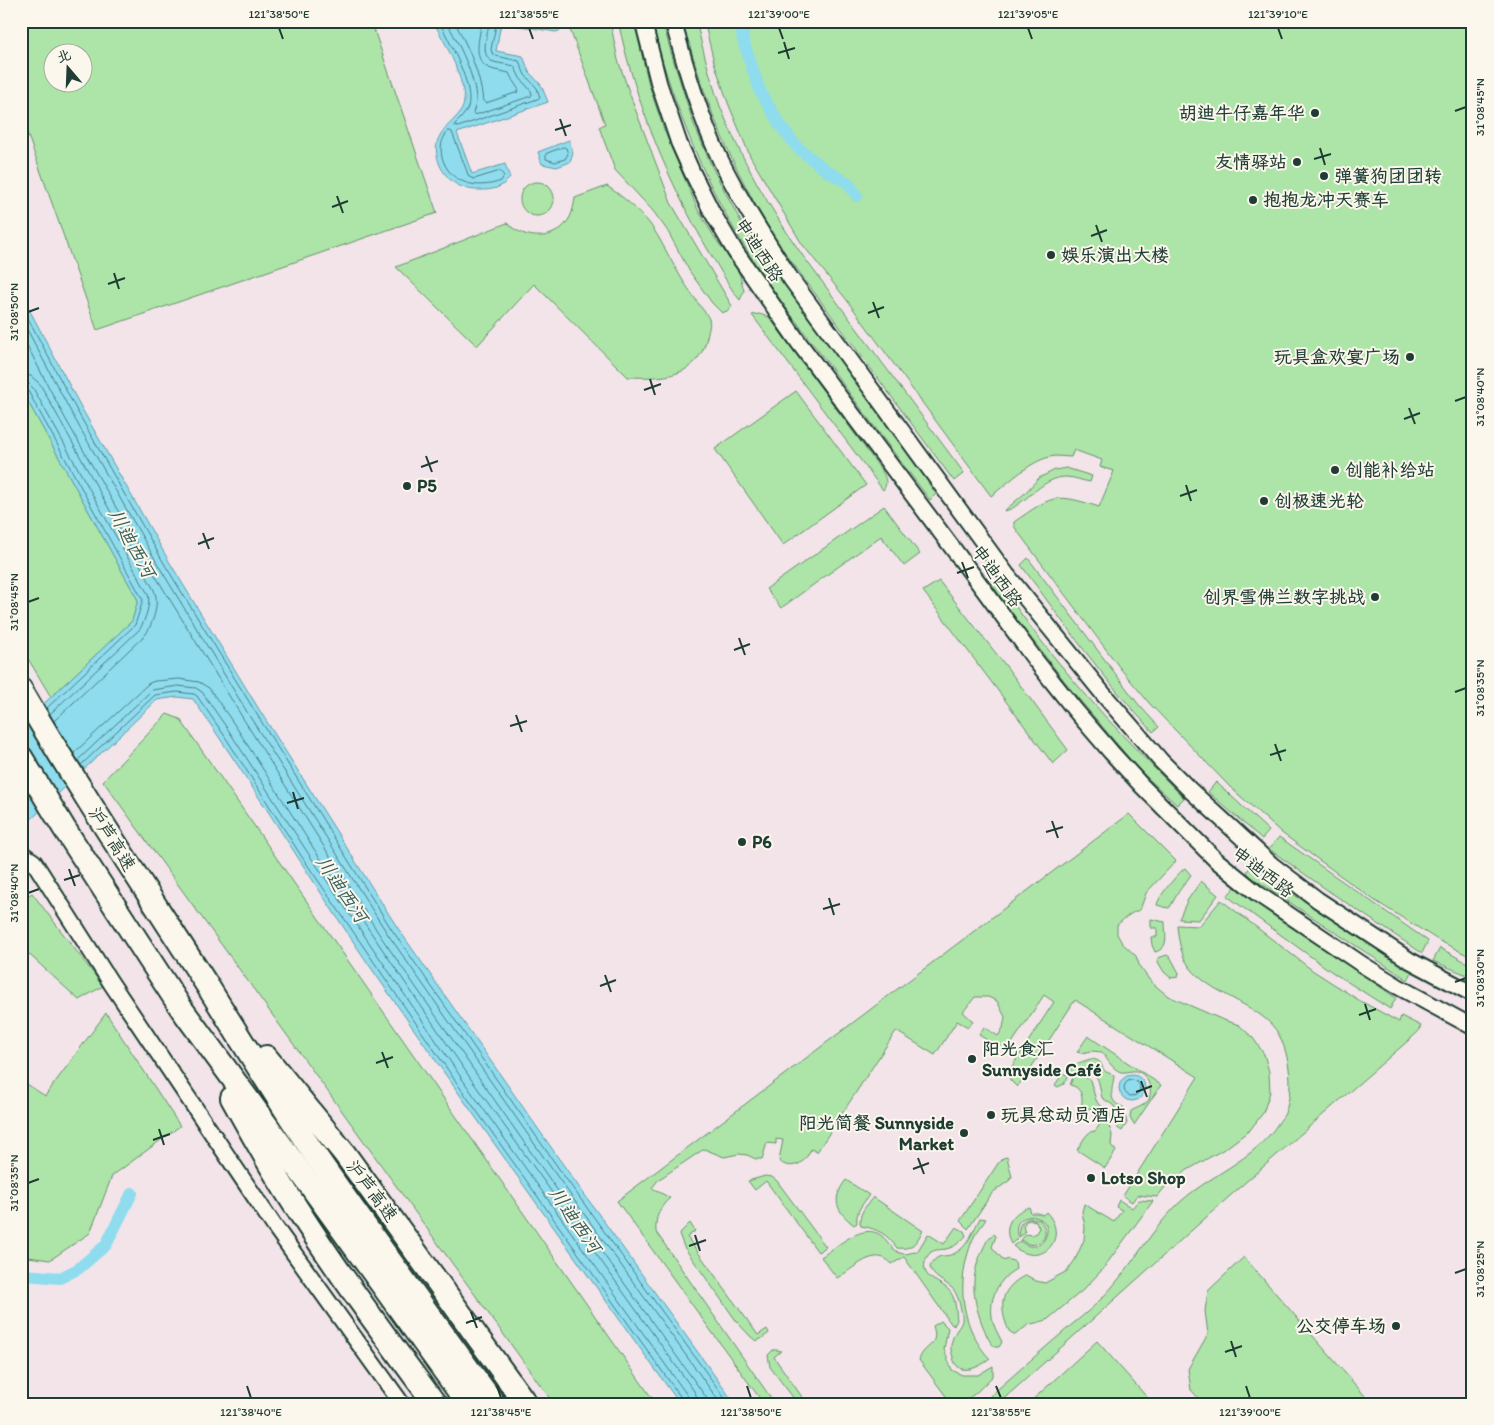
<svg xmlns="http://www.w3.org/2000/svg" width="1494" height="1425" font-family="Itim,'LXGW WenKai TC',sans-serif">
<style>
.green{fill:#ade4a7;stroke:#66906e;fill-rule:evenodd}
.water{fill:#8fdcef;stroke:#629ca4}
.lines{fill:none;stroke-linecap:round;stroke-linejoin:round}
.shore{stroke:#4c7d7f;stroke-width:1}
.canal{stroke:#8fdcef;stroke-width:12}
.minor-casing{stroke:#1f3d34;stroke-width:19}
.highway-casing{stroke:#1f3d34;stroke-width:26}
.minor{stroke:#fbf7ec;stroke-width:15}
.highway{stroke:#fbf7ec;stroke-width:22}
.ticks{fill:none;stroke:#1f3d34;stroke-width:2}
.poi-dot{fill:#1f3d34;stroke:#fbf7ec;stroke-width:2}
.labels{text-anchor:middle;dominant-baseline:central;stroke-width:4;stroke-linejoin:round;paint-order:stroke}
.poi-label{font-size:18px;font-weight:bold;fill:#1f3d34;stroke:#fbf7ec;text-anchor:start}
.street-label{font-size:18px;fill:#1f3d34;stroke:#fbf7ec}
.water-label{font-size:19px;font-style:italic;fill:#355d59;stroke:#fbf7ec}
.neatline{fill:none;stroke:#1f3d34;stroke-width:2}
.ticks-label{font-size:12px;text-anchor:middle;fill:#1f3d34}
</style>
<rect width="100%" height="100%" fill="#f2e4e9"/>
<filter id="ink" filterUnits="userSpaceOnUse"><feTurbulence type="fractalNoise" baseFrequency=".02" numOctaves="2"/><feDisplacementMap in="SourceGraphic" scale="10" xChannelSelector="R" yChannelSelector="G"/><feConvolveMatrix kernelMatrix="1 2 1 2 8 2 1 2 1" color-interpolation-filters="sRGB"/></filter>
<g filter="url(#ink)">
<g class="green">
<path d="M21,21H371L437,213L97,330L21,116ZM82,52V82H52V52Z"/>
<path d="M576,21H610L618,60L634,106L671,203L732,306L729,310L722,313L712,303L690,272L667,230L653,211L615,170L599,127L605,124L569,27Z"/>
<path d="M618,21H634L649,85L664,130L698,210L715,238L739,272L744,291L740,300C728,286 721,270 711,255C668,182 636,104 618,21Z"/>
<path d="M651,21H662L674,62L693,122L712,167L742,224L938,492L930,500C895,454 860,408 826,361C795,320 763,279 737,234C698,168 671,96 651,21Z"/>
<path d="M683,21H696C703,50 710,78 720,106C741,159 770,209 803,256L964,473L954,481L777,242C744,187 716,131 697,69C692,53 687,38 683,21Z"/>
<path d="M704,21H1473V958L1438,940L1374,900L1283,834L1230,787L1150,704L1120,668L1018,532L1014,526V522C1052,496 1054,492 1099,507L1114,471L1100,467L1102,460L1074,450L1071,457C1066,457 1060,456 1055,456C1031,459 1010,482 991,496L846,299L802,244L750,156L728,103L714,62Z"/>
<circle cx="537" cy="199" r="17"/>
<path d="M607,186C623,197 638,209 650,224C661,239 669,258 679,274C685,285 693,295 700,306C703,310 707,314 709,319C711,325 708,331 707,337C698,379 662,378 628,377L534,284L477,346L396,267L507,223C525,241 557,242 570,217C573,211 574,204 575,198Z"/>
<path d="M759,314L769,317L882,471C886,478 888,484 883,490L752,315Z"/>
<path d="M21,389L138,600L132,621L51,697L21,647Z"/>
<path d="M796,391L866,485L783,545L715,449Z"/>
<path d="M1066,468L1092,476L1090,482C1083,481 1074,477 1066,477C1048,477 1035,492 1021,502C1016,506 1011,510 1004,511L1024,494L1039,478L1055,470Z"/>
<path d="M884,506L920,554L904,566L881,536L781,608L766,589Z"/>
<path d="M1028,558L1139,705L1159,727L1153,732C1104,680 1063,622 1021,565Z"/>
<path d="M939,581L1006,666L1068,750L1053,764L923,591Z"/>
<path d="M997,581C1017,608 1037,637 1059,663C1098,711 1141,755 1184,798L1177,805L1139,770L1073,692L1010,611L992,584Z"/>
<path d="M167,714L180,719L656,1404H554L103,781Z"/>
<path d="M1216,782L1269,831L1262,839L1208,792Z"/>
<path d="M1129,814L1176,861L1146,893L1140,910C1131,912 1124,919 1117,925V934L1122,943L1136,956L1140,967L1151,982L1168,996L1221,1019L1239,1025L1253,1038L1264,1054L1269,1072L1270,1092L1263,1113L1250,1130L1226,1148L1184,1172L1165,1187L1157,1197L1137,1195L1132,1202L1123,1196L1198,1077L1075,1000L1027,1074L1017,1087L1011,1081L1007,1074L1054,1002L1044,995L1006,1052L979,1035L984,1027L998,1036L1003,1028L1005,1017L997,1001L988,997H975L963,1012L973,1021L968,1027L957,1021L935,1055L896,1031L817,1152L811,1149C809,1153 807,1157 804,1160C798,1167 784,1168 779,1160L783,1140L776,1139V1144L767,1143L762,1159H756L747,1155L739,1154L724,1157L704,1149L658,1180L652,1188L670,1198C659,1207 655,1218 656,1232L775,1404H764L617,1201Z"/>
<path d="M1279,837L1428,941L1422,953L1330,892L1269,849Z"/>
<path d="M1250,867L1413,970L1408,980L1251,877L1247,872Z"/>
<path d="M1185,868L1191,875L1179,891L1170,907L1168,908L1157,905C1158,897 1177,874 1185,868Z"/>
<path d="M1201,881L1218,895L1199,920L1179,919L1187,901Z"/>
<path d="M1236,886L1396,998L1390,1009L1332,972L1227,896Z"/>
<path d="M32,893L103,986L79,1000L21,947V900Z"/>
<path d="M1221,900L1312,970L1357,999L1399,1022L1401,1016L1421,1026L1417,1033L1240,1187L998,1404H981C1008,1380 1034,1357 1061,1334C1074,1322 1089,1312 1101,1299C1129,1271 1147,1236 1174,1208C1206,1175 1254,1162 1279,1122C1281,1119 1284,1116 1285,1113C1294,1090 1290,1056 1279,1035C1271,1020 1254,1010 1239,1002C1231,998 1224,993 1216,989C1187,971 1180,958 1177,925L1199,926Z"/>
<path d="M1151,919L1165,922C1165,934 1170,948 1155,952L1152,945L1151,937H1157V928H1151Z"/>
<path d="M1440,948L1473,966V974L1467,975L1433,961Z"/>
<path d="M1167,955L1171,958L1179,973L1178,977L1171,978L1164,972L1158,962V958Z"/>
<path d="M106,1013L180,1126L112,1176L90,1233L50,1260L21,1256V1080L45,1096Z"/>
<path d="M1088,1036L1161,1085L1134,1125L1130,1118L1131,1111C1136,1108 1144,1106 1148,1101C1154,1091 1148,1075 1137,1071C1132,1070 1126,1073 1121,1072C1112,1069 1107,1059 1102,1052L1092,1051L1081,1053L1077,1052Z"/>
<path d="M1090,1059C1104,1060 1099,1065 1106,1072C1109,1073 1112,1074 1114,1076C1113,1087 1106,1102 1123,1107L1127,1123L1122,1131L1116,1127L1117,1112L1113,1105L1102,1098C1098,1080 1100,1072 1079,1068L1068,1076L1064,1084L1058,1087L1055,1085L1063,1073L1066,1075L1076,1064Z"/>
<path d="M1078,1076L1085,1077L1090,1080L1096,1100L1099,1105L1107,1109L1110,1114L1109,1126L1112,1135L1111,1145L1116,1151L1105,1168L1077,1150C1082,1143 1086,1131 1095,1131C1108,1117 1100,1104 1082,1110L1081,1107C1084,1097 1081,1087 1070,1085L1073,1077Z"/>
<path d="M1007,1157L1012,1177L1009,1178L1010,1180L992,1193L968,1229L960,1221L999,1162L1003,1158Z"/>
<path d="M765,1176L772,1177L777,1181L826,1247L818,1252L766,1181L755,1190L748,1181Z"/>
<path d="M846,1180L869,1195C863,1204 855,1212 857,1223L854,1225C836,1211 831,1199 846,1180Z"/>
<path d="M873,1197L923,1231C915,1243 913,1250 897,1248C887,1234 878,1229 861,1226C857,1215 867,1205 873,1197Z"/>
<path d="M1119,1200L1132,1208L1139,1200L1153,1201L1102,1270L1083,1290L1047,1320L1028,1325L1015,1335L1009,1331C998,1306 1000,1288 1026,1275L1036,1281L1045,1283L1067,1271L1075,1260L1084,1240L1085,1227L1082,1212L1084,1204L1114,1222L1122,1210L1116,1207Z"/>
<path d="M1029,1207L1031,1213H1038L1043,1215L1046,1212C1071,1238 1041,1270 1013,1246L1020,1241C1028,1248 1040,1249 1045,1238C1058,1212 1007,1207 1018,1238L1011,1244C1002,1226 1012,1213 1029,1207Z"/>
<path d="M980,1218L986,1219C983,1224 979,1229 975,1235C972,1240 970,1247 968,1253C957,1290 963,1330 990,1359C978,1368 957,1378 953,1357C951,1351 950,1347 952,1341C954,1331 960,1328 962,1321C963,1316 961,1310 960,1306C959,1300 956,1292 952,1288C944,1281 933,1278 930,1267C938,1250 945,1260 957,1252C968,1246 974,1229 980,1218Z"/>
<path d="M1030,1218L1040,1220C1054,1235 1037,1253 1021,1240L1026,1234L1031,1235L1036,1233L1039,1228L1036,1221L1031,1220L1026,1221L1023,1226L1025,1233L1019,1237C1017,1227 1021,1220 1030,1218Z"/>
<path d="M690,1223L695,1231L687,1237L758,1335L767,1329L769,1333L761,1339L756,1341L750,1336L737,1322L684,1247L679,1234Z"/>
<path d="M956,1227L964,1231L966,1236C960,1242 955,1247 946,1249C941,1250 936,1249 931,1252C928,1255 926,1258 925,1262C921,1281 944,1281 951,1293C956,1300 956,1312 957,1320L955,1324L952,1325L904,1257L892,1264C875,1245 854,1269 837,1278L821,1257C837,1247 863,1221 882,1236C889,1242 895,1255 906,1254C910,1253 913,1252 917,1252L928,1234L944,1244Z"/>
<path d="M994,1234L996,1236L992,1247L1004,1261L1008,1259L1015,1262L1016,1269C995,1281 986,1305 995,1328C997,1333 1000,1337 1002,1342L999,1347H995C988,1341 986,1333 982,1324C972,1297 970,1276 983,1249C986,1243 988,1237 994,1234Z"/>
<path d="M1244,1257L1372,1404H1204L1191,1390L1188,1369L1208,1334L1205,1311L1208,1291Z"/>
<path d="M941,1321L948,1328L944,1349L952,1370L962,1375H978L993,1366V1376C981,1387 968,1405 951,1403L919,1360C924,1344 940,1347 933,1326Z"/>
<path d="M1097,1341L1153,1404H1028Z"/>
<path d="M773,1350H778L781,1351L774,1357L807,1404H798L770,1367L768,1355Z"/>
</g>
<g class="water">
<path d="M434,21H576L569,27L556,32L501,23L496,51L523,56L529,72L541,85L548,102L457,133L472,174L505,164L510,178C501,188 494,190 480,190C468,191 453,185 446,175C441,169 438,162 437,155C431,127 465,121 464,99C463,81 454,61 446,45C442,37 437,30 434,21Z"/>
<path d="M569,140L573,153L570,162L557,167L542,164L538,152Z"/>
<path d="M21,294L82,409L170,563L260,711L397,927L569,1173L735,1404H680C575,1258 471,1112 369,965C309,877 254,787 193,699L177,697L157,700L21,829V725L132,621L138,600L21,389Z"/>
<circle cx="1132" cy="1088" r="13"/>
</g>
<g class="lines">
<g class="shore">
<path d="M439,21C449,42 470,78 469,101C469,111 461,118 455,124V126L458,127L540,98L537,88L525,75L519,61L496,56L492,53L491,49L497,21"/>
<path d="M446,21C458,42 476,77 476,101C476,105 474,109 473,113L475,115L531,96L532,94L531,91L520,78L514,66C508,64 501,64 494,62C478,57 488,33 490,21"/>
<path d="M454,21C468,46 480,73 483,101L486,103L518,92L519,90L513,81L509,73C503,71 495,71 489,68C471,60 480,36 482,21"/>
<path d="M448,131H450L452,132L469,177L474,179L500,171L504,176L501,181C478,190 449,184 442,157C440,147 441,140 448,131Z"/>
<path d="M564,147L566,148L568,154L565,159L555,162L546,159V154Z"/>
<path d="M21,305L77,411L165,565L256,713L392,930L564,1176L729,1404"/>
<path d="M21,318L72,414L160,568L250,717L387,933L559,1179L721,1404"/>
<path d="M21,334L65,418L153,572L244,720L381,937L553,1184L711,1404"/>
<path d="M21,374L31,376L40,384L154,590C160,603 153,623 146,634L54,721"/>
<path d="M21,382L28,383L33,388L148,594C151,604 145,620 140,629L50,714"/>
<path d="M21,388L25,389L28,391L143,600L135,625L47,708"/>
<path d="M74,753L149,683L155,681L179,679L199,682L209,688L236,727L314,849L473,1082L694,1391L697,1397V1404"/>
<path d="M78,760L152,690L178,686L196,688L202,692L229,731L308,853L467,1086L687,1395L690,1404"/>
<path d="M81,765L155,695L177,692L194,694L197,696L224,735L302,857L461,1089L682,1399L683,1404"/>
<circle cx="1132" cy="1088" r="8"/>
</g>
<g class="canal">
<path d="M739,21L744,43L760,91L780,125L797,147L827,171L848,183L857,196"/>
<path d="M21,1273L25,1275L60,1278L78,1269L106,1245L132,1193"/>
</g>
<g class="minor-casing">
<g id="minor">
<path d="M643,21L659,84L679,143L692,172L712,212L735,251L799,343L984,590L1036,661L1075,710L1111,752L1142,786L1216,860L1258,894L1363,965L1397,986L1473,1027"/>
<path d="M673,21C686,69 700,117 721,161C741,202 766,241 791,279L1007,575L1104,695L1161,761L1190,790L1272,865L1318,900L1409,960L1473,994"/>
<path d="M21,853L34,862L111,983L275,1227L402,1404"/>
</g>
</g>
<g class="highway-casing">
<g id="highway">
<path d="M21,690C80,791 144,887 207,985C242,1041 276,1097 313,1152C372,1237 433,1320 494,1404"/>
<path d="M21,757L64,828L181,1008L250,1102L468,1404"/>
<path d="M266,1057L344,1153L526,1404"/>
<path d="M232,1098C253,1136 274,1174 298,1210C341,1277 388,1340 435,1404"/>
</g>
</g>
<use href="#minor" class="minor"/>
<use href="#highway" class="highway"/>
</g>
</g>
<path class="ticks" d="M279,28L283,39M529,28L533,39M779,28L783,39M1028,28L1032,39M1278,28L1282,39M784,42L789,59M778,53L795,48M1455,111L1466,107M560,119L566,136M555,130L571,125M1320,148L1325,165M1314,159L1331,154M337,196L343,213M332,207L348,201M1096,225L1102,242M1091,236L1107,230M114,273L119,289M108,284L125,278M873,302L879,318M28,312L39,308M868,313L884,307M650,379L655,395M644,390L661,384M1455,401L1466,397M1409,408L1415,424M1404,419L1420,413M426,456L432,472M421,467L438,461M1186,485L1191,501M1180,496L1197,490M203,533L209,549M198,544L214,538M962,562L968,578M957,573L974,567M28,602L39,598M739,638L745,655M734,650L750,644M1455,692L1466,688M516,715L522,732M510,726L527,721M1275,744L1281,761M1270,755L1286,750M293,792L298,809M287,803L304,798M1052,821L1058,838M1046,832L1063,827M69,869L75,886M64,880L80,875M28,893L39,889M829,898L834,915M823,909L840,904M605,975L611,992M1455,982L1466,978M600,986L616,980M1365,1004L1370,1020M1359,1015L1376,1009M382,1052L388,1068M376,1063L393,1057M1141,1081L1147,1097M1136,1092L1152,1086M159,1129L164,1145M153,1140L170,1134M918,1158L924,1174M913,1169L929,1163M28,1183L39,1179M695,1235L700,1251M689,1246L706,1240M1455,1273L1466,1269M471,1312L477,1328M466,1323L482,1317M1231,1341L1236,1357M1225,1352L1242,1346M247,1386L251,1398M497,1386L501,1398M747,1386L751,1398M996,1386L1001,1398M1246,1386L1250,1398"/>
<g class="poi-dot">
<circle cx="1315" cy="113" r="5"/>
<circle cx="1297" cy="162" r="5"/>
<circle cx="1324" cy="176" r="5"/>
<circle cx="1253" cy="200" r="5"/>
<circle cx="1051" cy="255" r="5"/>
<circle cx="1410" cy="357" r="5"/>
<circle cx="1335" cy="470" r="5"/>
<circle cx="407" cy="486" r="5"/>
<circle cx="1264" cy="501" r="5"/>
<circle cx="1375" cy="597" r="5"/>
<circle cx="742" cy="842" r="5"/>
<circle cx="972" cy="1059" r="5"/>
<circle cx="991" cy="1115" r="5"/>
<circle cx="964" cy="1133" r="5"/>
<circle cx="1091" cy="1178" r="5"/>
<circle cx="1396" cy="1326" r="5"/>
</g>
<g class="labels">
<g class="poi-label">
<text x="1305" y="113" text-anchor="end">胡迪牛仔嘉年华</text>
<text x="1287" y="162" text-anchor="end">友情驿站</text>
<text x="1334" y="176">弹簧狗团团转</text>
<text x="1263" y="200">抱抱龙冲天赛车</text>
<text x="1061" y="255">娱乐演出大楼</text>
<text x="1400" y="357" text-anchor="end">玩具盒欢宴广场</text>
<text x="1345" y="470">创能补给站</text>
<text x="417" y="486">P5</text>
<text x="1274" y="501">创极速光轮</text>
<text x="1365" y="597" text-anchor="end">创界雪佛兰数字挑战</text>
<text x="752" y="842">P6</text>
<text x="982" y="1049">阳光食汇<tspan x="982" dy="21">Sunnyside Café</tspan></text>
<text x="1001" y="1115">玩具总动员酒店</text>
<text x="954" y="1123" text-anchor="end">阳光简餐 Sunnyside<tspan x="954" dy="21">Market</tspan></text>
<text x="1101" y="1178">Lotso Shop</text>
<text x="1386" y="1326" text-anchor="end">公交停车场</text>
</g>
<g class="street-label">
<text transform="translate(759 250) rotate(57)">申迪西路</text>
<text transform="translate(997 576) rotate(54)">申迪西路</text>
<text transform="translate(112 839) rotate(58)">沪芦高速</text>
<text transform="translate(1263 872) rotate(37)">申迪西路</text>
<text transform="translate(372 1191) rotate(53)">沪芦高速</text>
</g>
<g class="water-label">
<text transform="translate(132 543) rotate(61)">川迪西河</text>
<text transform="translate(342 889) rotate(56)">川迪西河</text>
<text transform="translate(575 1220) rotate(55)">川迪西河</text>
</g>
</g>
<rect width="1494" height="1425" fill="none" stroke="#fbf7ec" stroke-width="55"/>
<g transform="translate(68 68) rotate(341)"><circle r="24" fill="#fbf7ec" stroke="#a3ada2"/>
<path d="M0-4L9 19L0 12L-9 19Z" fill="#1f3d34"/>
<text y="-8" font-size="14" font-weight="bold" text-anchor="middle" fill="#1f3d34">北</text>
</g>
<rect x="28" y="28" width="1438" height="1370" class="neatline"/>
<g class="ticks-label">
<text x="279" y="18">121°38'50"E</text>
<text x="529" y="18">121°38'55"E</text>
<text x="779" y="18">121°39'00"E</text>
<text x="1028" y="18">121°39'05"E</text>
<text x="1278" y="18">121°39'10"E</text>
<text transform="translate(1480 107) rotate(-90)" y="4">31°08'45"N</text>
<text transform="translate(14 312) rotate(-90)" y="4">31°08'50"N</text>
<text transform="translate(1480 397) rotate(-90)" y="4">31°08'40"N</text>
<text transform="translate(14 602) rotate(-90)" y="4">31°08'45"N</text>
<text transform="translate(1480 688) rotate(-90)" y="4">31°08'35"N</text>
<text transform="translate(14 893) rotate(-90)" y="4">31°08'40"N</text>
<text transform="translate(1480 978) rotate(-90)" y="4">31°08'30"N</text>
<text transform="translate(14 1183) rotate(-90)" y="4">31°08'35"N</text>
<text transform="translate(1480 1269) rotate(-90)" y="4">31°08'25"N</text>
<text x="251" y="1416">121°38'40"E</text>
<text x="501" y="1416">121°38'45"E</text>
<text x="751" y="1416">121°38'50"E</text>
<text x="1001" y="1416">121°38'55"E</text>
<text x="1250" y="1416">121°39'00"E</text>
</g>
</svg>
